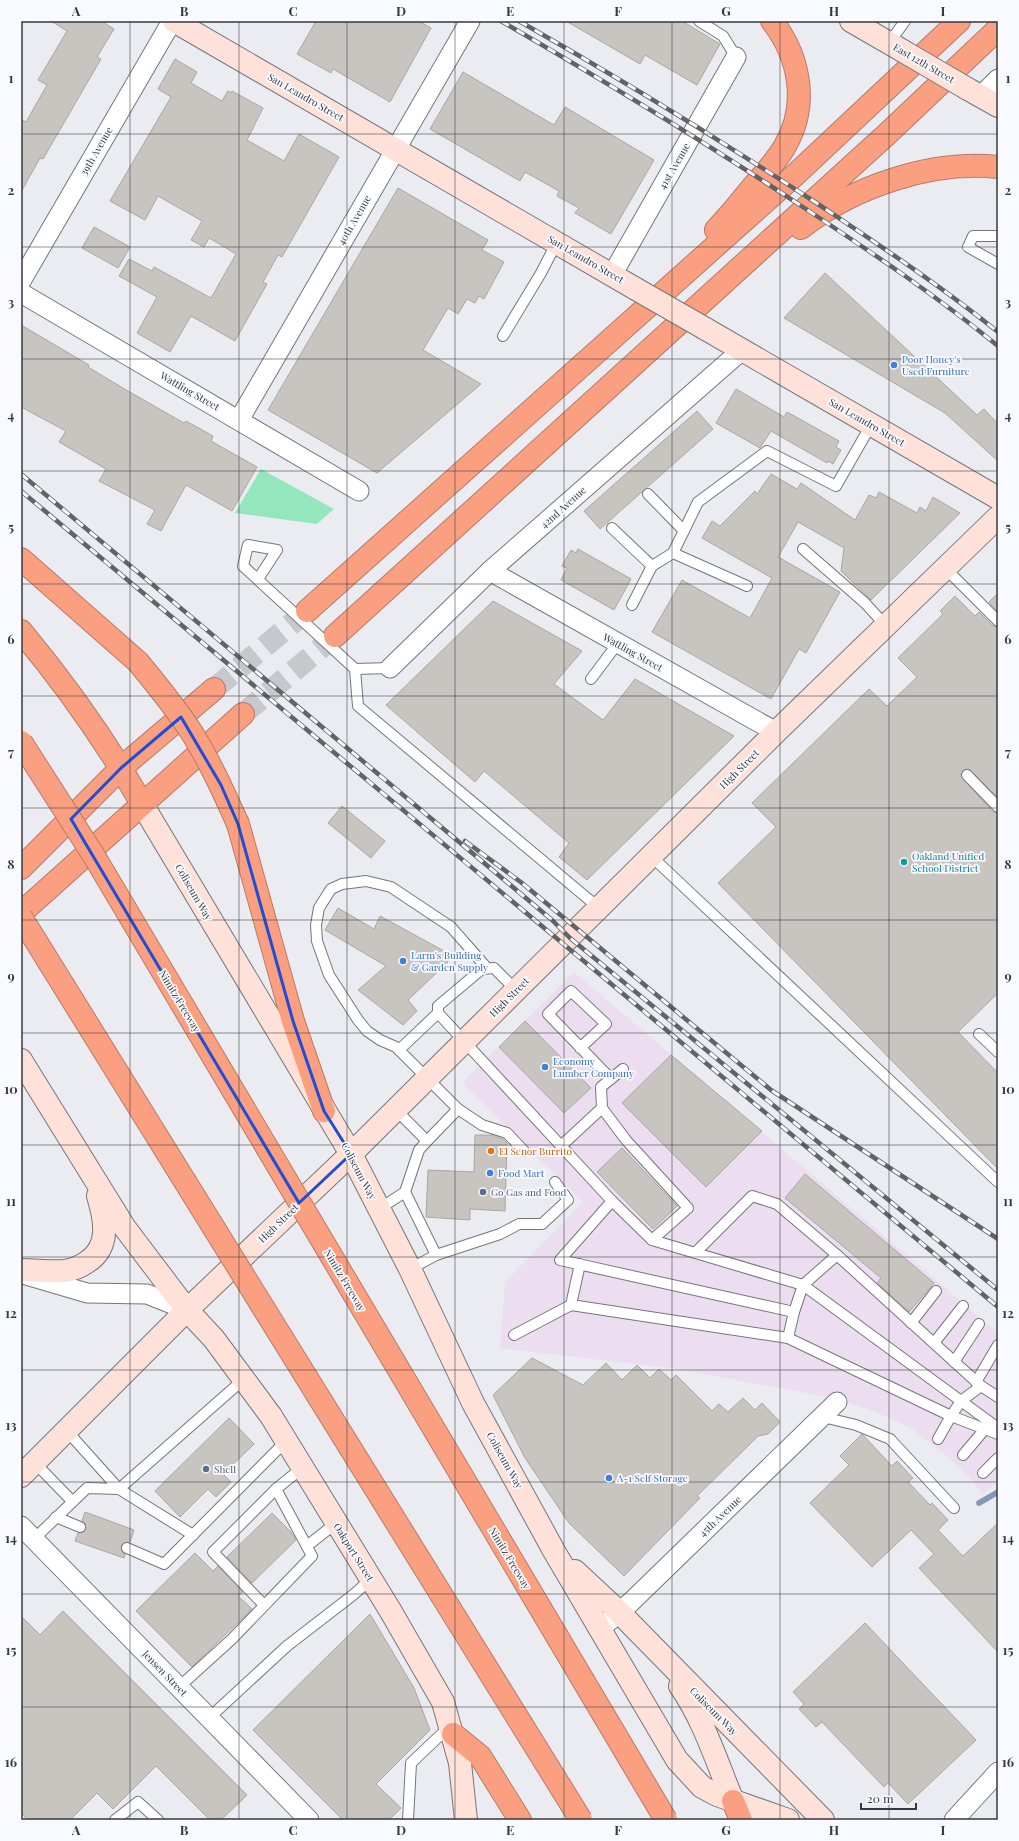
<svg xmlns="http://www.w3.org/2000/svg" width="1019" height="1841" font-family="'Playfair Display',serif">
<style>
.industrial{fill:#ecddf0}
.green{fill:#94e6bc}
.lines{fill:none;stroke-linecap:round;stroke-linejoin:round}
.stream{stroke:#8297bc;stroke-width:5.5}
.building{fill:#c8c5c1;stroke:#aaa7a3}
.highway-tunnel{stroke:#c7c8cc;stroke-width:22;stroke-dasharray:22 11;stroke-linecap:butt}
.lane-casing{stroke:#75767a;stroke-width:12}
.street-casing{stroke:#75767a;stroke-width:21}
.secondary-casing{stroke:#75767a;stroke-width:24}
.highway-casing{stroke:#b77b68;stroke-width:24}
.lane{stroke:#fff;stroke-width:10}
.street{stroke:#fff;stroke-width:19}
.secondary{stroke:#fee2d9;stroke-width:22}
.highway{stroke:#fb9f81;stroke-width:22}
.rail-casing{stroke:#636366;stroke-width:4.5}
.rail{stroke:#f9faff;stroke-width:3;stroke-dasharray:9;stroke-linecap:butt}
.secondary-bridge-casing{stroke:#75767a;stroke-width:24;stroke-linecap:butt}
.highway-bridge-casing{stroke:#b77b68;stroke-width:24;stroke-linecap:butt}
.secondary-bridge{stroke:#fee2d9;stroke-width:22}
.highway-bridge{stroke:#fb9f81;stroke-width:22}
.marked{fill:none;stroke:#1d4ed8;stroke-width:3;stroke-linejoin:round}
.grid{fill:none;stroke:#38383a;stroke-width:1;stroke-opacity:0.55}
.shop-dot{fill:#3f7fe0;stroke:#f9faff;stroke-width:1.5}
.culture-dot{fill:#0f9aa8;stroke:#f9faff;stroke-width:1.5}
.food-dot{fill:#e8710a;stroke:#f9faff;stroke-width:1.5}
.service-dot{fill:#5c6f8a;stroke:#f9faff;stroke-width:1.5}
.labels{text-anchor:middle;dominant-baseline:central;stroke-width:3.5;stroke-linejoin:round;paint-order:stroke}
.street-label{font-size:10px;fill:#38383a;stroke:#f9faff}
.shop-label{font-size:10px;fill:#366cbe;stroke:#f9faff;text-anchor:start}
.culture-label{font-size:10px;fill:#0d838f;stroke:#f9faff;text-anchor:start}
.food-label{font-size:10px;fill:#c56008;stroke:#f9faff;text-anchor:start}
.service-label{font-size:10px;fill:#4e5e75;stroke:#f9faff;text-anchor:start}
.neatline{fill:none;stroke:#38383a;stroke-width:1.5}
.grid-label{font-size:13px;text-anchor:middle;font-weight:bold;fill:#38383a}
</style>
<rect width="100%" height="100%" fill="#ebecf1"/>
<path class="industrial" d="M574,972L998,1333V1481L983,1494L970,1478L952,1460L912,1429L880,1414L838,1399L677,1369L500,1348L505,1282L583,1202L462,1083Z"/>
<path class="green" d="M261,469L334,509L317,524L235,513Z"/>
<g class="lines">
<path class="stream" d="M979,1503L998,1492"/>
</g>
<g class="building">
<path d="M51,21H101L114,29L97,57L101,59L43,159L40,158L21,192V119L26,122L47,85L38,80L67,31Z"/>
<path d="M316,21H419L431,28L390,102L333,69L331,73L297,54Z"/>
<path d="M566,21H682L720,44L697,85L645,55L640,64Z"/>
<path d="M175,59L197,72L191,83L222,101L228,91L231,93L232,91L263,108L247,140L284,161L299,134L339,157L282,257L278,255L263,282L267,284L235,341L191,316L170,352L137,333L157,297L119,276L129,259L152,271L154,267L211,298L236,254L209,238L204,247L191,240L202,221L158,196L145,220L110,201L171,97L158,89Z"/>
<path d="M463,72L554,125L565,107L654,160L611,234L575,213L579,208L557,196L559,191L525,172L520,181L430,129Z"/>
<path d="M398,188L488,240L482,250L504,262L484,299L479,296L475,303L467,299L458,314L448,308L423,350L481,384L377,473L268,410Z"/>
<path d="M94,227L130,247L118,268L82,248Z"/>
<path d="M825,273L977,415L984,409L998,424V461L945,413L784,318Z"/>
<path d="M21,325L89,365L88,367L128,391L184,423L186,421L213,436L211,441L257,467L232,511L186,485L161,531L147,524L155,510L99,481L106,469L59,442L66,431L21,407Z"/>
<path d="M736,389L784,417L787,412L839,441L836,447L841,450L833,464L828,461L827,463L771,431L760,448L716,423Z"/>
<path d="M697,411L713,429L600,529L584,511Z"/>
<path d="M771,474L797,489L801,483L855,520L869,495L876,498L879,492L917,513L920,507L926,511L933,497L960,513L871,600L841,571L844,548L798,522L778,557L840,592L806,653L799,649L771,699L652,632L682,580L750,618L772,578L702,538L712,521L720,526L755,491L757,494Z"/>
<path d="M578,549L631,579L614,610L561,580L567,568L562,566L571,550L576,553Z"/>
<path d="M998,593V612L989,602Z"/>
<path d="M955,596L975,616L979,612L993,626L998,627V798L969,769L963,770L961,776L993,812L998,813V993L958,1032L998,1073V1169L718,883L776,827L752,803L869,689L887,706L917,677L898,658L943,614L940,611Z"/>
<path d="M493,601L582,651L554,684L603,720L635,679L734,736L587,880L559,857L569,843L484,771L475,782L386,705Z"/>
<path d="M342,806L385,841L371,858L328,823Z"/>
<path d="M338,908L374,929L380,916L444,951L448,962L408,1000L417,1011L403,1025L358,990L386,966L325,930Z"/>
<path d="M525,1021L591,1088L564,1113L499,1047Z"/>
<path d="M671,1055L762,1131L706,1187L622,1103Z"/>
<path d="M475,1135H492L503,1139L507,1143L505,1211L470,1209V1220L426,1217L428,1170L474,1172Z"/>
<path d="M622,1148L677,1206L653,1229L597,1172Z"/>
<path d="M805,1174L934,1283L909,1312L877,1283L881,1278L785,1198Z"/>
<path d="M532,1358L583,1385L606,1363L622,1380L637,1365L650,1378L659,1369L671,1380L676,1375L712,1411L719,1404L728,1412L743,1398L755,1410L762,1403L780,1422L768,1434L758,1436L747,1447L697,1496L700,1498L624,1576L569,1523L525,1458L493,1395Z"/>
<path d="M229,1418L254,1444L223,1474L231,1482L216,1497L208,1489L180,1517L155,1491Z"/>
<path d="M862,1434L892,1466L897,1461L913,1478L908,1482L930,1505L932,1503L948,1520L938,1530L963,1556L998,1523V1652L919,1568L934,1554L911,1530L872,1567L810,1503L849,1465L840,1456Z"/>
<path d="M85,1512L134,1530L130,1542L123,1543L121,1546L122,1552L125,1554L124,1558L75,1541L78,1533L84,1532L86,1529L85,1523L82,1521Z"/>
<path d="M272,1513L291,1532L296,1540L252,1583L227,1557Z"/>
<path d="M195,1553L213,1571L218,1566L243,1592L238,1596L252,1609L192,1667L136,1611Z"/>
<path d="M63,1611L247,1795L221,1820H210L156,1766L113,1809L97,1793L70,1820H28L21,1813V1616L40,1635Z"/>
<path d="M370,1614L414,1688L430,1730L376,1784L401,1808L389,1820H343L253,1730Z"/>
<path d="M865,1623L976,1740L908,1804L888,1783L884,1787L822,1722L816,1727L799,1709L804,1704L793,1692Z"/>
</g>
<g class="lines">
<g class="highway-tunnel">
<path d="M214,689L307,611"/>
<path d="M243,714L335,636"/>
</g>
<g class="lane-casing">
<g id="lane">
<path d="M699,21L723,36L736,57"/>
<path d="M889,43L905,21"/>
<path d="M998,236H973L968,247L998,264"/>
<path d="M503,336L541,273L557,242"/>
<path d="M648,494L684,531"/>
<path d="M612,528L652,566"/>
<path d="M803,549L865,603L886,626"/>
<path d="M945,568L998,621"/>
<path d="M258,579L277,550L248,545L243,566L355,669L390,668"/>
<path d="M747,586L673,553L698,502L767,451L836,486L871,425"/>
<path d="M632,605L652,566L673,553"/>
<path d="M355,669L358,706L599,908"/>
<path d="M591,679L618,643"/>
<path d="M967,775L998,807"/>
<path d="M651,856L998,1182"/>
<path d="M516,990L494,968L482,969L438,1006V1013L612,1201L652,1240L688,1208L626,1140L602,1108L601,1087L623,1069"/>
<path d="M979,1034L998,1052"/>
<path d="M580,1048L606,1024L571,991L548,1014L611,1079"/>
<path d="M399,1050L438,1013"/>
<path d="M395,1109L427,1141L419,1150L405,1192"/>
<path d="M458,1109L482,1125L507,1133L524,1151"/>
<path d="M427,1141L458,1109L396,1047L380,1040L367,1031L358,1020L329,975L317,941L316,925L319,908L331,889L342,884L366,881L391,887L451,927L487,968"/>
<path d="M561,1146L602,1108"/>
<path d="M612,1201L560,1260L794,1312L803,1285L652,1240"/>
<path d="M379,1209L405,1192L436,1255L410,1269"/>
<path d="M695,1253L752,1196L777,1204L837,1255L803,1285L961,1401L951,1416L788,1338"/>
<path d="M436,1255L500,1234L519,1224H542L568,1200L555,1182"/>
<path d="M837,1255L981,1386L961,1401L998,1428"/>
<path d="M580,1264L571,1305L788,1338L794,1312"/>
<path d="M911,1323L936,1291"/>
<path d="M514,1335L571,1305"/>
<path d="M934,1343L963,1306"/>
<path d="M954,1362L979,1324"/>
<path d="M976,1382L998,1345"/>
<path d="M981,1386L998,1397"/>
<path d="M823,1417L856,1425L890,1439L954,1508"/>
<path d="M67,1431L119,1489L193,1535"/>
<path d="M938,1439L951,1416L998,1434"/>
<path d="M963,1455L985,1429"/>
<path d="M35,1463L72,1501"/>
<path d="M983,1473L998,1458"/>
<path d="M276,1489L302,1468"/>
<path d="M56,1517L80,1527"/>
<path d="M34,1539L87,1488L119,1489L244,1379"/>
<path d="M307,1546L336,1523"/>
<path d="M127,1548L164,1564L286,1441"/>
<path d="M179,1687L232,1639L312,1556L276,1489L213,1552L264,1605"/>
<path d="M209,1718L287,1646L353,1595L371,1579"/>
<path d="M115,1820L138,1802L158,1820"/>
<path d="M408,1820L411,1763L450,1726"/>
</g>
</g>
<g class="street-casing">
<g id="street">
<path d="M981,96L998,79"/>
<path d="M612,275L736,57"/>
<path d="M21,281L172,21"/>
<path d="M21,293L359,491"/>
<path d="M239,420L470,21"/>
<path d="M490,571L776,732"/>
<path d="M390,668L490,571L742,350"/>
<path d="M26,1275L87,1293L147,1294L187,1310"/>
<path d="M21,1526L309,1820"/>
<path d="M601,1628L631,1602L837,1402"/>
<path d="M954,1820L998,1772"/>
</g>
</g>
<g class="secondary-casing">
<g id="secondary">
<path d="M174,21L636,289"/>
<path d="M851,21L903,51"/>
<path d="M966,88L998,106"/>
<path d="M704,328L998,498"/>
<path d="M142,804L351,1154L410,1269L473,1403L554,1551L677,1760L702,1787L717,1795L788,1820"/>
<path d="M21,1060L125,1228L187,1310L214,1339L271,1416L390,1610L443,1702L460,1763L466,1820"/>
<path d="M21,1270C35,1270 50,1272 64,1271C73,1270 80,1267 87,1262C111,1247 105,1219 98,1196"/>
<path d="M21,1476L187,1310L351,1154L776,732L998,517"/>
<path d="M575,1571L619,1612L823,1820"/>
<path d="M680,1686C704,1720 717,1763 733,1801"/>
</g>
</g>
<g class="highway-casing">
<g id="highway">
<path d="M801,228C852,187 931,160 998,167"/>
<path d="M716,230C728,217 740,203 751,189C763,175 776,162 785,146C809,105 800,57 772,21"/>
<path d="M21,559L138,662"/>
<path d="M307,611L796,174L959,21"/>
<path d="M21,631C66,685 107,743 142,804"/>
<path d="M335,636L886,135L998,29"/>
<path d="M238,824L293,1021L324,1111"/>
<path d="M21,868L121,768L214,689"/>
<path d="M21,913L243,714"/>
<path d="M453,1734L480,1756L520,1820"/>
<path d="M733,1801L741,1820"/>
</g>
</g>
<use href="#lane" class="lane"/>
<use href="#street" class="street"/>
<use href="#secondary" class="secondary"/>
<use href="#highway" class="highway"/>
<g class="rail-casing">
<g id="rail">
<path d="M501,21C605,81 708,144 809,211C874,254 938,297 998,346"/>
<path d="M519,21C621,79 720,140 818,204C879,245 941,286 998,332"/>
<path d="M21,474L552,920L570,938L998,1290"/>
<path d="M21,491L998,1307"/>
<path d="M465,841L522,883L771,1090L998,1239"/>
</g>
</g>
<use href="#rail" class="rail"/>
<g class="secondary-bridge-casing">
<g id="secondary-bridge">
<path d="M903,51L966,88"/>
<path d="M636,289L704,328"/>
</g>
</g>
<g class="highway-bridge-casing">
<g id="highway-bridge">
<path d="M138,662C157,685 176,708 192,733C210,762 224,793 238,824"/>
<path d="M21,742L94,856L666,1820"/>
<path d="M21,917L581,1820"/>
</g>
</g>
<use href="#secondary-bridge" class="secondary-bridge"/>
<use href="#highway-bridge" class="highway-bridge"/>
</g>
<path class="marked" d="M181,717L221,785L238,824L293,1021L324,1111L351,1154L299,1203L71,819L121,768Z"/>
<path class="grid" d="M130,21V1820M239,21V1820M347,21V1820M455,21V1820M564,21V1820M672,21V1820M780,21V1820M889,21V1820M21,134H998M21,247H998M21,359H998M21,471H998M21,584H998M21,696H998M21,808H998M21,920H998M21,1033H998M21,1145H998M21,1257H998M21,1370H998M21,1482H998M21,1594H998M21,1707H998"/>
<g class="shop-dot">
<circle cx="894" cy="365" r="4"/>
<circle cx="403" cy="961" r="4"/>
<circle cx="545" cy="1067" r="4"/>
<circle cx="490" cy="1173" r="4"/>
<circle cx="609" cy="1478" r="4"/>
</g>
<circle class="culture-dot" cx="904" cy="862" r="4"/>
<circle class="food-dot" cx="491" cy="1151" r="4"/>
<g class="service-dot">
<circle cx="483" cy="1192" r="4"/>
<circle cx="206" cy="1469" r="4"/>
</g>
<g class="labels">
<g class="street-label">
<text transform="translate(924 63) rotate(30)">East 12th Street</text>
<text transform="translate(306 97) rotate(30)">San Leandro Street</text>
<text transform="translate(96 151) rotate(-60)">39th Avenue</text>
<text transform="translate(674 166) rotate(-60)">41st Avenue</text>
<text transform="translate(354 220) rotate(-60)">40th Avenue</text>
<text transform="translate(586 259) rotate(30)">San Leandro Street</text>
<text transform="translate(190 391) rotate(30)">Wattling Street</text>
<text transform="translate(867 422) rotate(30)">San Leandro Street</text>
<text transform="translate(563 507) rotate(-42)">42nd Avenue</text>
<text transform="translate(633 652) rotate(29)">Wattling Street</text>
<text transform="translate(739 769) rotate(-45)">High Street</text>
<text transform="translate(194 892) rotate(60)">Coliseum Way</text>
<text transform="translate(509 997) rotate(-45)">High Street</text>
<text transform="translate(180 1001) rotate(59)">Nimitz Freeway</text>
<text transform="translate(359 1171) rotate(62)">Coliseum Way</text>
<text transform="translate(278 1223) rotate(-44)">High Street</text>
<text transform="translate(345 1280) rotate(59)">Nimitz Freeway</text>
<text transform="translate(505 1460) rotate(61)">Coliseum Way</text>
<text transform="translate(720 1516) rotate(-44)">45th Avenue</text>
<text transform="translate(354 1552) rotate(58)">Oakport Street</text>
<text transform="translate(510 1558) rotate(59)">Nimitz Freeway</text>
<text transform="translate(165 1673) rotate(46)">Jensen Street</text>
<text transform="translate(714 1711) rotate(45)">Coliseum Way</text>
</g>
<g class="shop-label">
<text x="902" y="359">Poor Honey's<tspan x="902" dy="12">Used Furniture</tspan></text>
<text x="411" y="955">Larm's Building<tspan x="411" dy="12">&amp; Garden Supply</tspan></text>
<text x="553" y="1061">Economy<tspan x="553" dy="12">Lumber Company</tspan></text>
<text x="498" y="1173">Food Mart</text>
<text x="617" y="1478">A-1 Self Storage</text>
</g>
<g class="culture-label">
<text x="912" y="856">Oakland Unified<tspan x="912" dy="12">School District</tspan></text>
</g>
<g class="food-label">
<text x="499" y="1151">El Senor Burrito</text>
</g>
<g class="service-label">
<text x="491" y="1192">Go Gas and Food</text>
<text x="214" y="1469">Shell</text>
</g>
</g>
<rect width="1019" height="1841" fill="none" stroke="#f9faff" stroke-width="44"/>
<path d="M861 1803v6h55v-6" fill="none" stroke="#38383a" stroke-width="2"/>
<text x="867" y="1803" font-size="12" fill="#38383a" stroke="#f9faff" stroke-width="3" paint-order="stroke">20 m</text>
<rect x="22" y="22" width="975" height="1797" class="neatline"/>
<g class="grid-label">
<text x="76" y="16">A</text>
<text x="184" y="16">B</text>
<text x="293" y="16">C</text>
<text x="401" y="16">D</text>
<text x="510" y="16">E</text>
<text x="618" y="16">F</text>
<text x="726" y="16">G</text>
<text x="834" y="16">H</text>
<text x="943" y="16">I</text>
<text x="11" y="83">1</text>
<text x="1008" y="83">1</text>
<text x="11" y="195">2</text>
<text x="1008" y="195">2</text>
<text x="11" y="307">3</text>
<text x="1008" y="307">3</text>
<text x="11" y="420">4</text>
<text x="1008" y="420">4</text>
<text x="11" y="532">5</text>
<text x="1008" y="532">5</text>
<text x="11" y="644">6</text>
<text x="1008" y="644">6</text>
<text x="11" y="757">7</text>
<text x="1008" y="757">7</text>
<text x="11" y="869">8</text>
<text x="1008" y="869">8</text>
<text x="11" y="981">9</text>
<text x="1008" y="981">9</text>
<text x="11" y="1094">10</text>
<text x="1008" y="1094">10</text>
<text x="11" y="1206">11</text>
<text x="1008" y="1206">11</text>
<text x="11" y="1318">12</text>
<text x="1008" y="1318">12</text>
<text x="11" y="1430">13</text>
<text x="1008" y="1430">13</text>
<text x="11" y="1543">14</text>
<text x="1008" y="1543">14</text>
<text x="11" y="1655">15</text>
<text x="1008" y="1655">15</text>
<text x="11" y="1767">16</text>
<text x="1008" y="1767">16</text>
<text x="76" y="1835">A</text>
<text x="184" y="1835">B</text>
<text x="293" y="1835">C</text>
<text x="401" y="1835">D</text>
<text x="510" y="1835">E</text>
<text x="618" y="1835">F</text>
<text x="726" y="1835">G</text>
<text x="834" y="1835">H</text>
<text x="943" y="1835">I</text>
</g>
</svg>
